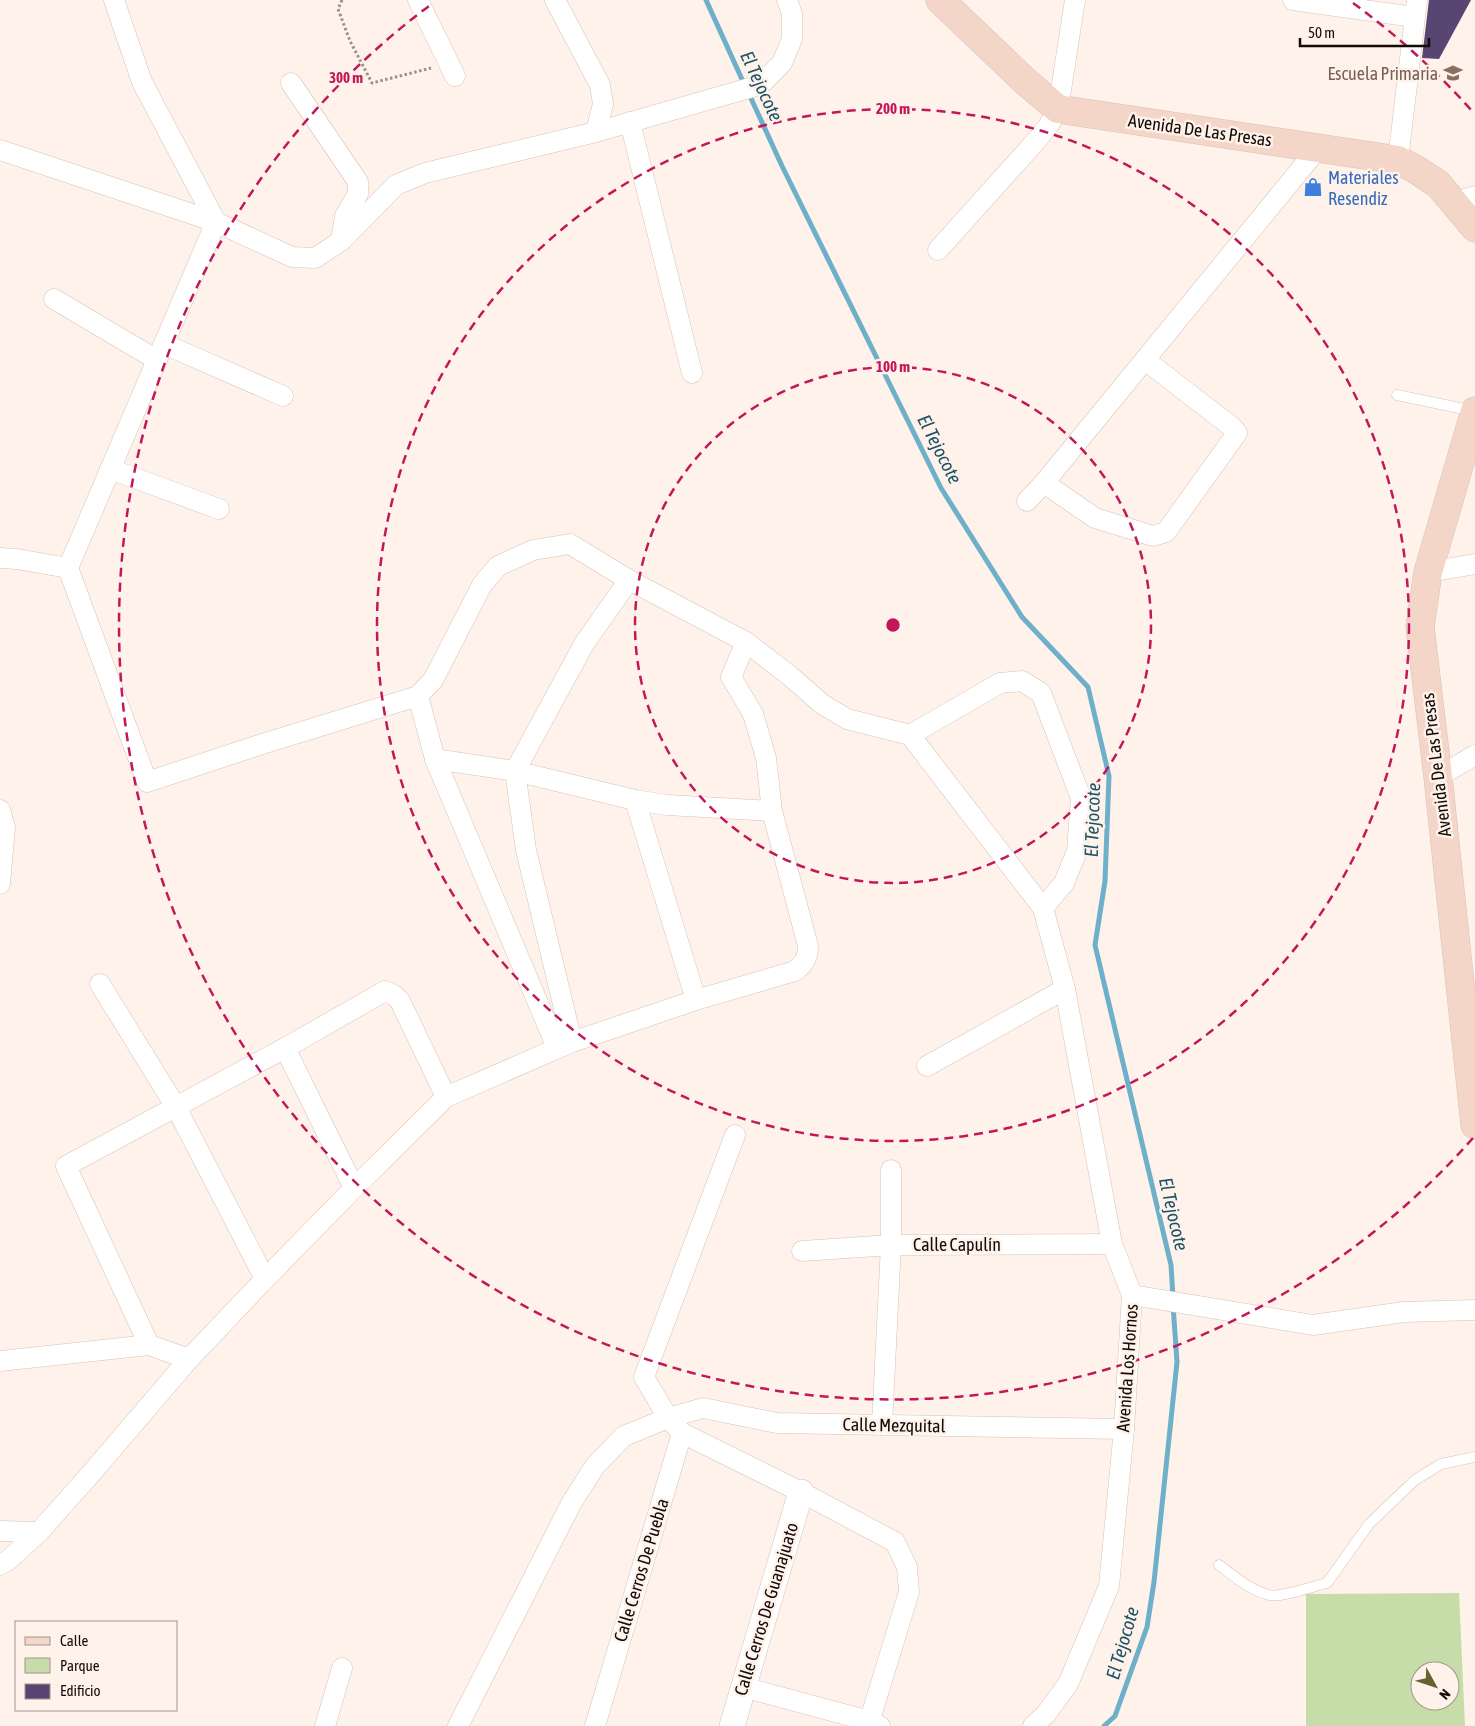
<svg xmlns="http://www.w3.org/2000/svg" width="1475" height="1726" font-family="'Asap Condensed',sans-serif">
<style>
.green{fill:#c6dda9;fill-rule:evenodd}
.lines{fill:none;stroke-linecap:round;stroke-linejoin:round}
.stream{stroke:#6eb0c9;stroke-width:5}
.building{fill:#594572}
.service-casing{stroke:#d6c2b4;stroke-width:11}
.minor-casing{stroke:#d6c2b4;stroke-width:21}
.tertiary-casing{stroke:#d6c2b4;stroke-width:26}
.secondary-casing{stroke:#d6c2b4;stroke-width:29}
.path{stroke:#9c918b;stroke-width:3;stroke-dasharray:2.5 2.5;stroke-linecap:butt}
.service{stroke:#fff;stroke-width:10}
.minor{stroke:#fff;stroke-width:20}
.tertiary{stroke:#fff;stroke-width:25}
.secondary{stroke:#f3d6c8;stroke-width:28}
.ring{fill:none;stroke:#c2185b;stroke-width:2.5;stroke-dasharray:9 6}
.labels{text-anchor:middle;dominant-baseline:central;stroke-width:5;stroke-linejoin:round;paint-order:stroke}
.education-label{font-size:18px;fill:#785e54;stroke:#fff2ea;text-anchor:end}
.street-label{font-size:18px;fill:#120b07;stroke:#fff2ea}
.shop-label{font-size:18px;fill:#366cbe;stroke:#fff2ea;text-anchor:start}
.water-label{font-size:19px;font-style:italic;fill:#1c5366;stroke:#fff2ea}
.centre{fill:#c2185b;stroke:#fff2ea;stroke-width:2.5}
.ring-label{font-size:15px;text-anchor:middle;font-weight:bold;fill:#c2185b;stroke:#fff2ea;stroke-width:5;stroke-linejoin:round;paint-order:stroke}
</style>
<rect width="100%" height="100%" fill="#fff2ea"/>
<path class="green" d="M1459,1593L1465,1726H1306V1594ZM1420,1671H1450V1701H1420Z"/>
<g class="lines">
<g class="stream">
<path d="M706,0L745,86"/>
<path d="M749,94L782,166L941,488L1022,617L1088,687L1109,776L1105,881L1095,945L1171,1265L1173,1297"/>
<path d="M1104,1726L1115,1716L1147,1627L1154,1582L1177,1362L1173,1305"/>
</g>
</g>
<path class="building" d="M1429,0H1471L1439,59L1422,58Z"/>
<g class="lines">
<g class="service-casing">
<g id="service">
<path d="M1397,395L1474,411"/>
<path d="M1219,1565C1234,1576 1250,1590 1269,1595C1280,1598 1314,1586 1327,1583L1369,1524L1415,1480L1441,1464L1475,1457"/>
</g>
</g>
<g class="minor-casing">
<g id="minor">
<path d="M114,0L142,82L216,222"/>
<path d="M418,0L455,76"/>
<path d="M555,0L600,85L603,104L596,132"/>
<path d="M1293,0L1414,17"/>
<path d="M291,83L358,182V194L345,216L341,241"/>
<path d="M630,122L692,373"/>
<path d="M0,150L216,222L292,257L315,258L341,241L396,185L425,173L596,132L760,85L782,63L792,39V14L787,0"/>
<path d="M1398,160L1417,0"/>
<path d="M1455,202L1475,196"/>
<path d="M216,222L68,568L147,782L259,745L418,696L433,680L482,585L498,566L533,550L570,544L629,580L746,642L790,676L822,704L847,719L910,735L1043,908L1065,989L1112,1244L1132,1295L1124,1429L1109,1586L1068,1684L1046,1714L1033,1726"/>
<path d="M938,250L1036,141L1049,125L1058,109L1075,0"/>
<path d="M54,299L157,360"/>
<path d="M164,344L283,396"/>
<path d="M110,469L219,509"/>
<path d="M1044,483L1095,518L1153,536L1166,532L1237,433L1232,427L1145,360"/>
<path d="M1027,501L1044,483L1319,147"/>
<path d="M0,558L17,559L68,568"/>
<path d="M1428,572L1475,564"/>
<path d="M418,696L435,759L557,1048"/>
<path d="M910,735L1000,683L1022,681L1041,693L1081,798L1077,851L1064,883L1043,908"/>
<path d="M435,759L515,771L635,800L667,805L772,811"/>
<path d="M1438,777L1475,755"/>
<path d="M635,800L696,1000"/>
<path d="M0,810L5,827L0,884"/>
<path d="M100,984L176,1107L265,1279"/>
<path d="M572,1042L526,850L515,771L584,644L629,580"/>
<path d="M285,1048L354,1188"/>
<path d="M927,1066L1065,989"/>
<path d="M802,1251L891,1245L1112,1244"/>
<path d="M1132,1295L1313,1325L1404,1312L1475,1310"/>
<path d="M149,1345L66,1166L285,1048L385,991L394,995L400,1001L446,1097"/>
<path d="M0,1361L149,1345L189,1359"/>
<path d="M882,1425L891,1245V1170"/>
<path d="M682,1433L801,1492L895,1542L907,1567L909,1592L868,1726"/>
<path d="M0,1531L39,1532"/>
<path d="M0,1565L7,1561L39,1532L88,1477L189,1359L265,1279L354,1188L446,1097L572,1042L696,1000L795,971C804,963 808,959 808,946L772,811L766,758L753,714L731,677L746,642"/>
<path d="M743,1687L869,1721L880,1726"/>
<path d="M325,1726L342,1668"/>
<path d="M458,1726L572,1502L595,1466L624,1436L668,1418L703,1408L777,1423L1124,1429"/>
<path d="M595,1726L682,1433L668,1418L644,1377L735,1135"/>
</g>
</g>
<g class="tertiary-casing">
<path id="tertiary" d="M732,1726L801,1492"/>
</g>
<g class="secondary-casing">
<g id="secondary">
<path d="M940,0L1025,81L1058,109L1398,160L1415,169L1438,184L1475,228"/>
<path d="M1475,411L1428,572L1420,627L1438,777L1475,1125"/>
</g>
</g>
<path class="path" d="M342,0L338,9L350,41L372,83L431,68"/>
<use href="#service" class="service"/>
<use href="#minor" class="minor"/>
<use href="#tertiary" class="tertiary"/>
<use href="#secondary" class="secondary"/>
</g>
<g class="ring">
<circle cx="893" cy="625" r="258"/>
<circle cx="893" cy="625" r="516"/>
<path d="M1473 1138A774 774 0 1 1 433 3M1353 3A774 774 0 0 1 1473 112"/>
</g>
<defs>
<g id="school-bare" transform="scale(1.5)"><path d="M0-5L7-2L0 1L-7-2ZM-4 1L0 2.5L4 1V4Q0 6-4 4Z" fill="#8d6e63" stroke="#fff2ea" stroke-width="2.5" paint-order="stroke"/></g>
<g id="shop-bare" transform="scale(1.5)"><path d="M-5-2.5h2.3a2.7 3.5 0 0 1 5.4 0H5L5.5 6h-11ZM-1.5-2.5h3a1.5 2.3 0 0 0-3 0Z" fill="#3f7fe0" stroke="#fff2ea" stroke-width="2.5" paint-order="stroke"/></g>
</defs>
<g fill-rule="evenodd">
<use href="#school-bare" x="1453" y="73"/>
<use href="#shop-bare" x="1313" y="187"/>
</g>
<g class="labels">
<g class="education-label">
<text x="1438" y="73">Escuela Primaria</text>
</g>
<g class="street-label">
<text transform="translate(1200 130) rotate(8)">Avenida De Las Presas</text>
<text transform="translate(1436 765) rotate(-97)">Avenida De Las Presas</text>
<text x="957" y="1244">Calle Capulín</text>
<text transform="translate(1127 1368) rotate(-86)">Avenida Los Hornos</text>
<text transform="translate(894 1425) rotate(1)">Calle Mezquital</text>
<text transform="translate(641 1570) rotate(-73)">Calle Cerros De Puebla</text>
<text transform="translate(766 1609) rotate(-73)">Calle Cerros De Guanajuato</text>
</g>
<g class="shop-label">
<text x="1328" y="177">Materiales<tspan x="1328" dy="21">Resendiz</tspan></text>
</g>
<g class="water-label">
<text transform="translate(762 86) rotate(65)">El Tejocote</text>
<text transform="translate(940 449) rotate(63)">El Tejocote</text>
<text transform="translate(1092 820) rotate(-88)">El Tejocote</text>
<text transform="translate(1174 1214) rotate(77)">El Tejocote</text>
<text transform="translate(1122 1643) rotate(-74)">El Tejocote</text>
</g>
</g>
<circle cx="893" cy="625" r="8" class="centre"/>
<g class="ring-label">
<text x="346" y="83">300 m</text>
<text x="893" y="114">200 m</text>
<text x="893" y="372">100 m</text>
</g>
<rect x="15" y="1621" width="162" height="90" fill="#fff2ea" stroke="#a0968f"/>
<rect x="25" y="1637" width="25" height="8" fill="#f3d6c8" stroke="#a0968f"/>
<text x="60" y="1646" font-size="15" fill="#120b07">Calle</text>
<rect x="25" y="1658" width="25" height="15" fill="#c6dda9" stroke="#a0968f"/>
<text x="60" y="1671" font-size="15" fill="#120b07">Parque</text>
<rect x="25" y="1684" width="25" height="15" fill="#594572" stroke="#a0968f"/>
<text x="60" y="1696" font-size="15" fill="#120b07">Edificio</text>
<g transform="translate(1435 1686) rotate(130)"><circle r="24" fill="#fff2ea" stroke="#a0968f"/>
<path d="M0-4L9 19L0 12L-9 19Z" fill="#626330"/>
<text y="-8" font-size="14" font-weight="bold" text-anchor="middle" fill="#120b07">N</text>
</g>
<path d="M1300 38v8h129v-8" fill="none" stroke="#120b07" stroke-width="2.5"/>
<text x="1308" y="38" font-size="15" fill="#120b07" stroke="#fff2ea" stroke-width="4" paint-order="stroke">50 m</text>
</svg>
